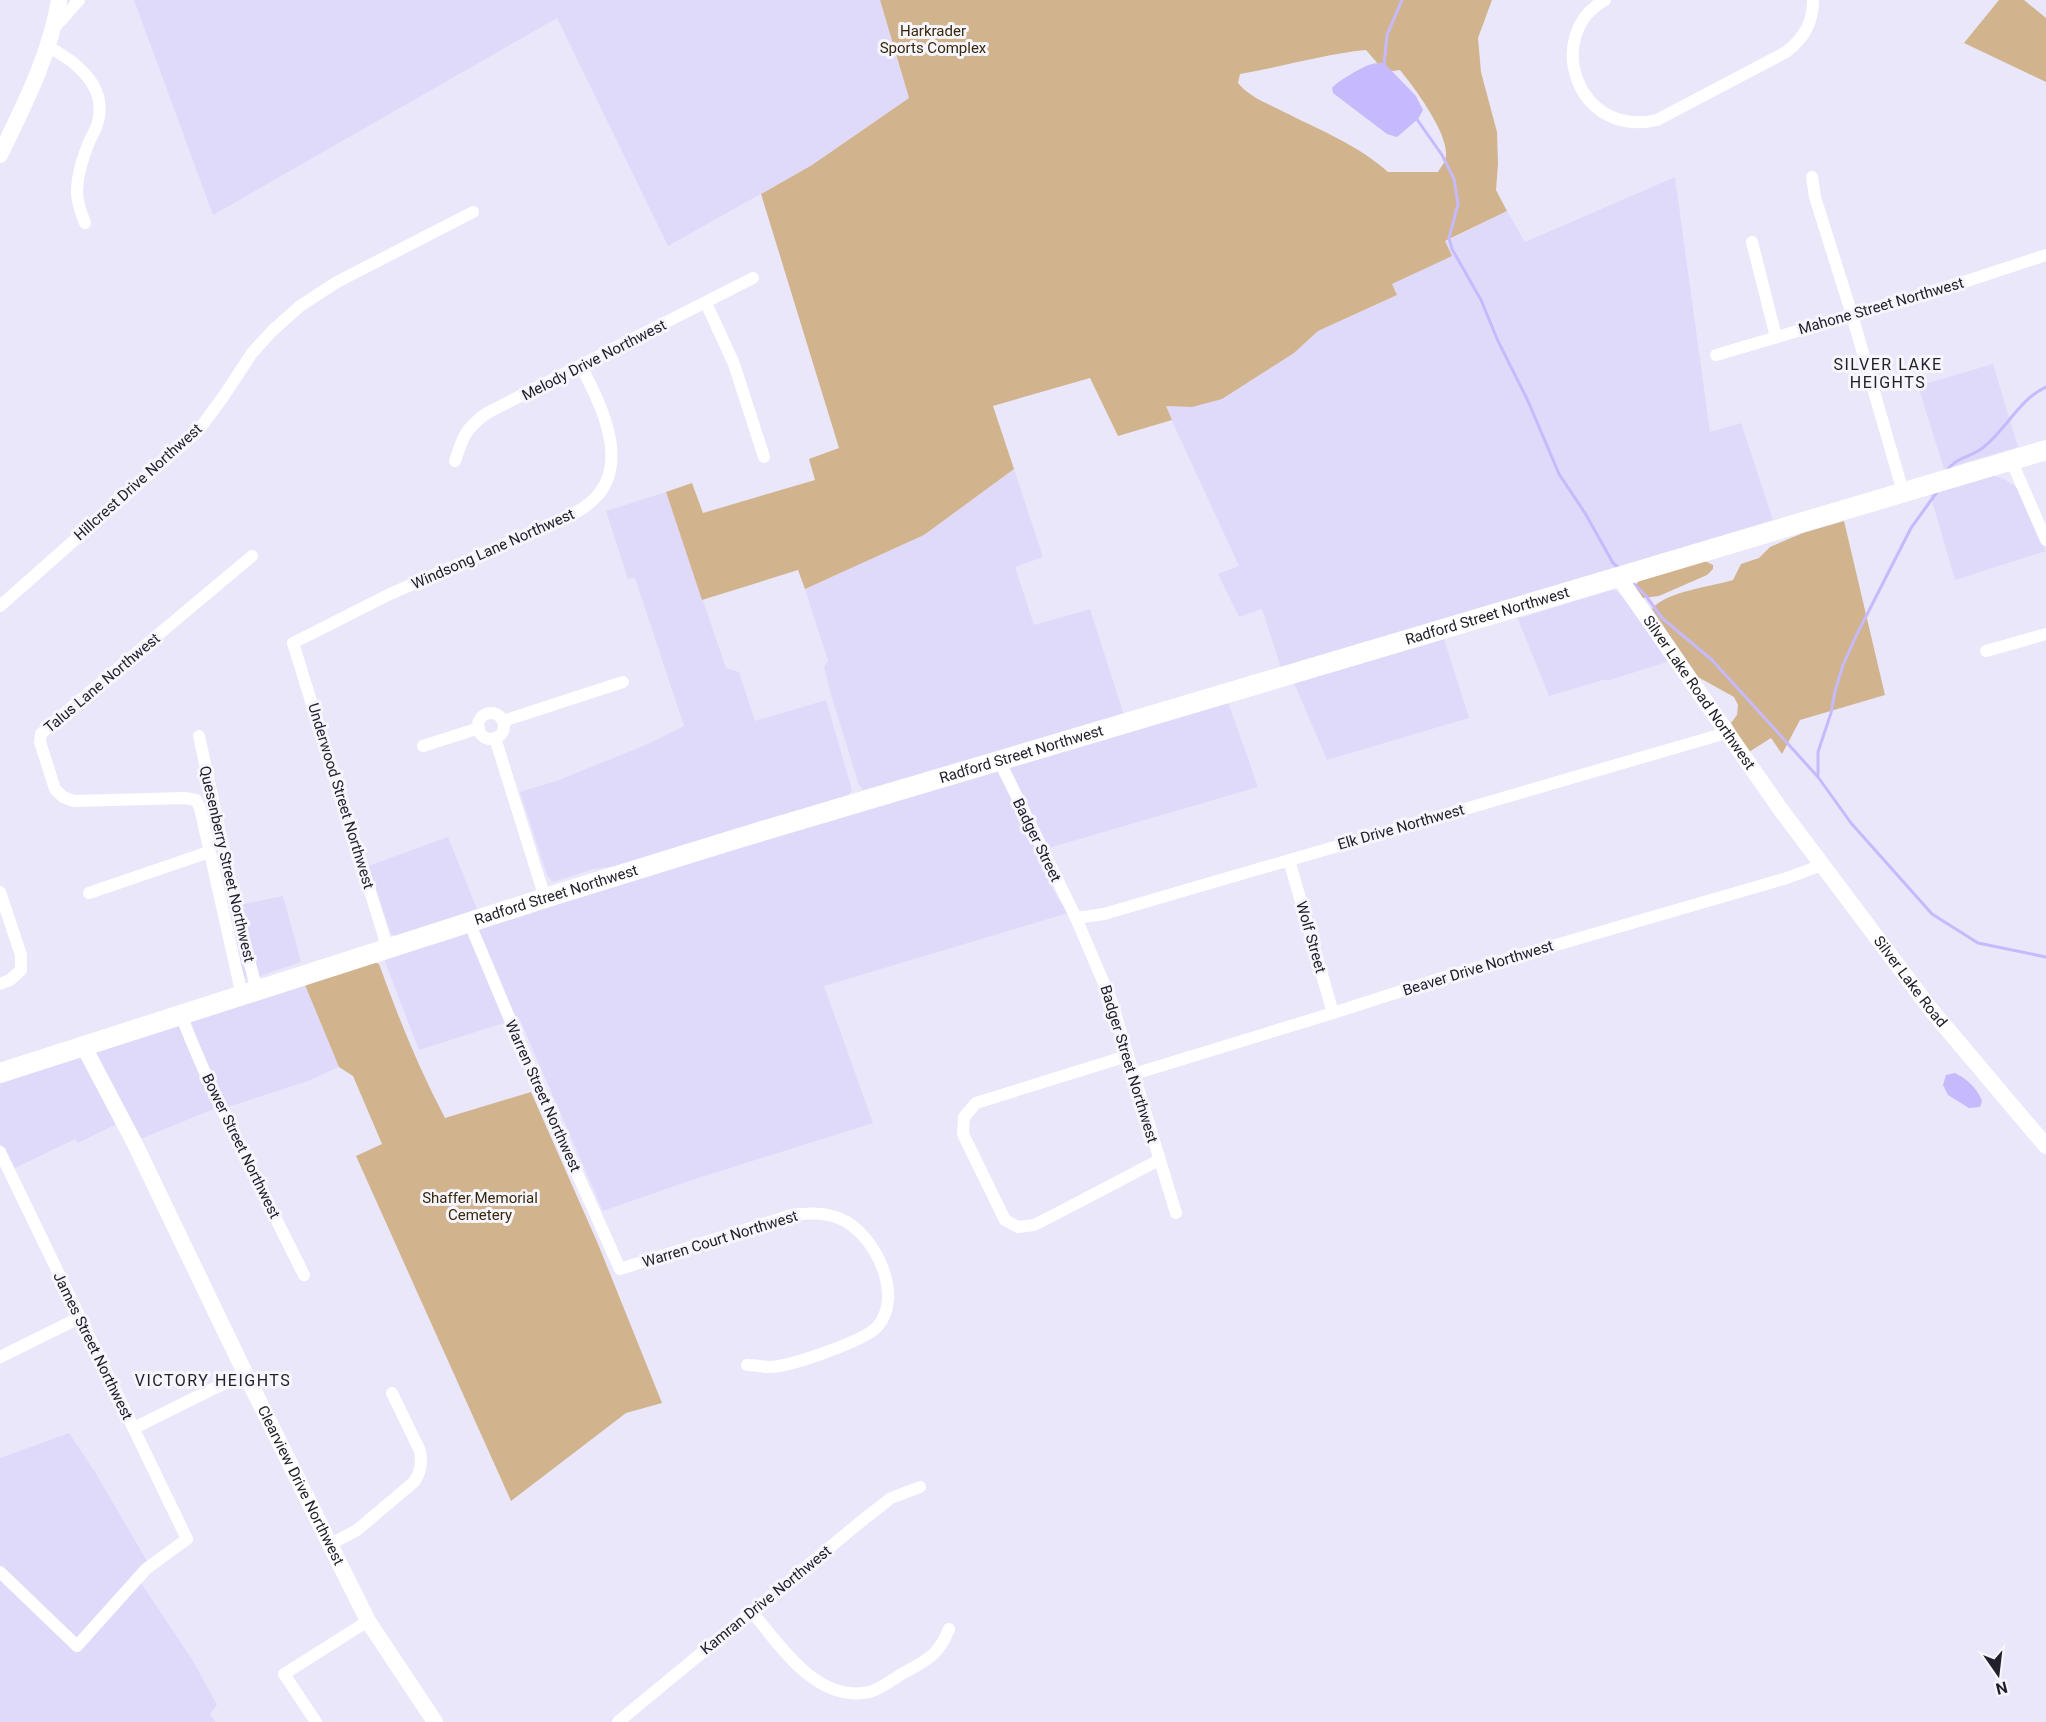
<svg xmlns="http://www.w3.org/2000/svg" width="2046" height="1722" font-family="Roboto,sans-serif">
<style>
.built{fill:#e0dafa}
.green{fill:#d1b48d;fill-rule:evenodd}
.water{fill:#c6b9fc}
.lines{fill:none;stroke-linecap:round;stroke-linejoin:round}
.stream{stroke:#c6b9fc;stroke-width:3}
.street{stroke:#fff;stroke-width:12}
.secondary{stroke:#fff;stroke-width:16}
.primary{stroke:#fff;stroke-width:20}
.labels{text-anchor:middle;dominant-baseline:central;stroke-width:6;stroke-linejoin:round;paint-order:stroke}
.park-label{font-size:15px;fill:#39270b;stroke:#f7f6fd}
.street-label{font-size:15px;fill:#23202c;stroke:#f7f6fd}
.neighbourhood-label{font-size:16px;letter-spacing:1.5px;fill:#23202c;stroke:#f7f6fd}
</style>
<rect width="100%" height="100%" fill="#eae7fb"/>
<g class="built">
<path d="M134,0H880L909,98L812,165L668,246L557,18L213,215Z"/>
<path d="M1675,177L1710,432L1741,423L1773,520L1281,668L1262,609L1239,617L1218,574L1239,566L1165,406L1192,407L1294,353L1318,331L1397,295L1391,284L1451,256L1445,242L1507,211L1525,242Z"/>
<path d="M1993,364L2018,447L1944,469L1918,386Z"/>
<path d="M1014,469L1043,557L1015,567L1034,625L1090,609L1124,715L863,790L859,785L831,695L824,666L828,661L805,589L924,535Z"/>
<path d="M1991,475L2004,479L2015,486L2022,495L2046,551L1955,580L1930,494Z"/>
<path d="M666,492L726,668L739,672L755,721L826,700L852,790L848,796L618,866L594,869L553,882L547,875L520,792L556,781L648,744L684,726L635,578L628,579L606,511Z"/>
<path d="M1612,590L1617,591L1623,597L1670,661L1610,680H1603L1549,696L1517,617L1520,618Z"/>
<path d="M1444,639L1469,718L1327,760L1294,683Z"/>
<path d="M1228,702L1258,787L1035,852L1056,895L1068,913L824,986L873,1123L692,1180L603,1211L519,1018L419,1050L385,962L386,958L684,864Z"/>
<path d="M448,837L477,909L396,936L391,934L368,866Z"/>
<path d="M283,896L301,962L248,980L243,974L229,907Z"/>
<path d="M305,985L339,1067L308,1081L228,1107L226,1104L138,1140L127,1119L78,1143L75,1139L13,1169L0,1143V1083Z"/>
<path d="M69,1433L95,1472L147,1561L135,1574L193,1661L217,1705L210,1714L215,1722H0V1458Z"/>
</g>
<g class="green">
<path d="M880,0H1492L1478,38L1481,72L1497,132L1498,164L1496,190L1507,211L1445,241L1452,256L1392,284L1397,295L1318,331L1294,353L1222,399L1192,407L1166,406L1172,420L1118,436L1090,378L993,406L1014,469L924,535L805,589L798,570L702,600L666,492L692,483L703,513L815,480L809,459L839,448L761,194L812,165L909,98ZM1366,50L1385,72L1400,70C1414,87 1448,133 1446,155C1446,161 1441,167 1438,172H1388C1358,145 1320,130 1284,112C1269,104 1249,97 1238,83L1240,74C1282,67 1324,54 1366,50Z"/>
<path d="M1999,0H2024L2046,18V82L1964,43Z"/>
<path d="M1844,521L1885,695L1800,720L1782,754L1771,738L1749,752L1731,723L1737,715L1738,705L1734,697L1698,677L1652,609C1667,591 1710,587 1733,580L1741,564L1759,558L1770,547L1803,533Z"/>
<path d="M1705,561L1713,565V569L1707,575L1659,596L1642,598L1633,588L1640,580Z"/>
<path d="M374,962L379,964C398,1017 419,1069 445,1118L531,1092L598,1244L662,1403L626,1413L511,1501L356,1156L382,1144L353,1076L339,1067L305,985Z"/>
</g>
<g class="water">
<path d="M1384,63L1416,96L1423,110L1418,119L1397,137L1387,134L1333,93L1332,88C1335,83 1362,67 1369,65C1374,63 1379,63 1384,63Z"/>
<path d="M1955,1073C1967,1079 1977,1088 1982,1101L1980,1107L1969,1108L1948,1095L1943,1085L1946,1075Z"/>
</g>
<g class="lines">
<g class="stream">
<path d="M1384,65L1387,35L1402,0"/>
<path d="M1416,118L1442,155L1454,179L1458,204L1449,238L1452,249L1481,300L1498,341L1528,401L1559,474L1585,513L1613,563L1619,568"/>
<path d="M1946,472C1954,458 1968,458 1981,449C2004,433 2019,399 2046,387"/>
<path d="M1632,582L1646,596L1662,618L1712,660L1818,777L1851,823L1932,914L1978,943L2046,957"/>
<path d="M1818,775V752L1831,713L1835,691L1843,665L1856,636L1911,528L1937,492"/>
</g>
<g class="street">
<path d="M1605,0C1543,34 1576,139 1657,120L1786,52C1804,38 1813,23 1813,0"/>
<path d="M55,27L79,0"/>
<path d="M48,47C78,62 109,88 97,125C95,131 92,136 89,142C83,157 77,175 77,192C77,203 81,212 85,223"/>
<path d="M1812,177L1815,197L1852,315L1903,492"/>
<path d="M1752,242L1776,337"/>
<path d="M706,303L734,364L764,457"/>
<path d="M1716,355L1967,281L2046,255"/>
<path d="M2011,460L2046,540"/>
<path d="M455,461C463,436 466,428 487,413L753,278"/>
<path d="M0,606L198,431L223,397L252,353L272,331L300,306L337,282L473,212"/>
<path d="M1986,651L2046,634"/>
<circle cx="491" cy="726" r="13"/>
<path d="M503,721L623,682"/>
<path d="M199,736L241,929L257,991"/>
<path d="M495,738L545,898"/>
<path d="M423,746L479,728"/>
<path d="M999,760L1076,918L1111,1000L1176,1213"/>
<path d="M1289,860L1333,1013"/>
<path d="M0,892L21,955V970L10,980L0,984"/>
<path d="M89,893L209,852"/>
<path d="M1076,918L1104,914L1726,733"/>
<path d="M469,922L538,1086L620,1269L792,1215C809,1213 825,1212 841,1219C875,1234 905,1296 877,1327C864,1341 789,1367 770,1367C763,1367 755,1365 747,1365"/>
<path d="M388,949L293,643L390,594L556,522C571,515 585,509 596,497C630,461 600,403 581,366"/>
<path d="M242,996L200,808L196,800L185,798L74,801L63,797L55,789L40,742L41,734L48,727L252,556"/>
<path d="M181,1015C216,1105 262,1190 304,1275"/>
<path d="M1127,1056L976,1103L964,1117L963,1134L1005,1220L1018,1227L1034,1225L1052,1216L1159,1160"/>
<path d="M1134,1074L1333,1013L1445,977L1787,878L1822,865"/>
<path d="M0,1152L187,1539L146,1569L77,1646L0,1572"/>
<path d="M0,1357L79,1318"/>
<path d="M134,1428L245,1373"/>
<path d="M329,1545L357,1530L414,1482C421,1472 422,1463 420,1451L392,1393"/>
<path d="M752,1612C779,1644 814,1699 863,1693C876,1692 889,1682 900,1675C925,1661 938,1657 949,1629"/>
<path d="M316,1722L284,1674L368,1621"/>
<path d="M618,1722L864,1519L891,1498L920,1487"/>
</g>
<g class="secondary">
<path d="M0,155C24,105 50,55 59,0"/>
<path id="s1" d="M1618,576L1781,810L1932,1011L2046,1146"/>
<path id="s2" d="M84,1047L134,1142L245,1373L368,1621L435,1722"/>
</g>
<path class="primary" id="s3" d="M0,1073L545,898L749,835L2046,450"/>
</g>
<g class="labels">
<g class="park-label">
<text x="933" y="31">Harkrader<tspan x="933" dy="17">Sports Complex</tspan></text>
<text x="480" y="1198">Shaffer Memorial<tspan x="480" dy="17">Cemetery</tspan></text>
</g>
<g class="street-label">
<text transform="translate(1881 306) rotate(-16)">Mahone Street Northwest</text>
<text transform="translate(594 360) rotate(-27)">Melody Drive Northwest</text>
<text transform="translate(138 482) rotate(-42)">Hillcrest Drive Northwest</text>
<text transform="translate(493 549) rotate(-24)">Windsong Lane Northwest</text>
<text stroke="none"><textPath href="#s3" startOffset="1556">Radford Street Northwest</textPath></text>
<text transform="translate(102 683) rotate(-40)">Talus Lane Northwest</text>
<text stroke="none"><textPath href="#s1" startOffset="142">Silver Lake Road Northwest</textPath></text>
<text stroke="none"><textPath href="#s3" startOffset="1070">Radford Street Northwest</textPath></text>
<text transform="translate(341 796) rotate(73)">Underwood Street Northwest</text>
<text transform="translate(1401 827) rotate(-16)">Elk Drive Northwest</text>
<text transform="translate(1037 840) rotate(64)">Badger Street</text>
<text transform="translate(227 864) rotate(77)">Quesenberry Street Northwest</text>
<text stroke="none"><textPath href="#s3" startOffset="584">Radford Street Northwest</textPath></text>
<text transform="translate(1311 937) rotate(74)">Wolf Street</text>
<text transform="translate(1478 968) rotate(-17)">Beaver Drive Northwest</text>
<text stroke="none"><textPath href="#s1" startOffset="500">Silver Lake Road</textPath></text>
<text transform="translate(1129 1064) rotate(73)">Badger Street Northwest</text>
<text transform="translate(543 1096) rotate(66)">Warren Street Northwest</text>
<text transform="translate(241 1146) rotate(64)">Bower Street Northwest</text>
<text transform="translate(720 1239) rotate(-17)">Warren Court Northwest</text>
<text transform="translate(93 1346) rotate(64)">James Street Northwest</text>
<text stroke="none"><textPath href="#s2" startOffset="489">Clearview Drive Northwest</textPath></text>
<text transform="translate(766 1600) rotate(-39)">Kamran Drive Northwest</text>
</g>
<g class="neighbourhood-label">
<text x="1888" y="364">SILVER LAKE<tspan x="1888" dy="18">HEIGHTS</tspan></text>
<text x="213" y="1380">VICTORY HEIGHTS</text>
</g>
</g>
<g transform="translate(1998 1674) rotate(166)" stroke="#f7f6fd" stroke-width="4.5" paint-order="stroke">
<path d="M0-4.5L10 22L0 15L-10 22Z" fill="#23202c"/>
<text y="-9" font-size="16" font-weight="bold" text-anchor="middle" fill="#23202c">N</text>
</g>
</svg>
